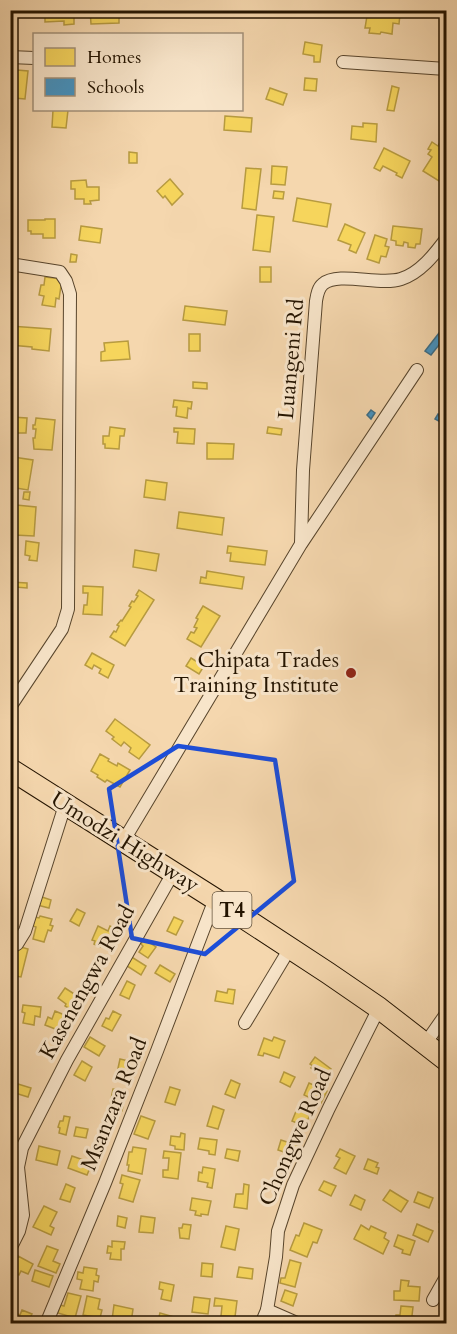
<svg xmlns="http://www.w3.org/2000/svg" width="457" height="1334" font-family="Cardo,serif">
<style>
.homes{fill:#f6d55c;stroke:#b79b40;stroke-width:1.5}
.schools{fill:#4393c3;stroke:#3a6d88;stroke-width:1.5}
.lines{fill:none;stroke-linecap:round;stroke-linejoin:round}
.street-casing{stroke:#58452c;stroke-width:14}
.highway-casing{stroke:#241400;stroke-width:23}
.street{stroke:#f8e5ca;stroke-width:12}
.highway{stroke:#f5d7ae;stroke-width:21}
.marked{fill:none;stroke:#1d4ed8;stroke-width:4.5;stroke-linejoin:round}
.poi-dot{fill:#8f2418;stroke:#f8e5ca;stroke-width:2}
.labels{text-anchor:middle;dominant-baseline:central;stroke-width:6;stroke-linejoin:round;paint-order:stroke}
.shield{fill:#f8e5ca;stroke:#64533d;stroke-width:1.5}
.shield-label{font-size:21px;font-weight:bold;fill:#241400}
.street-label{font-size:22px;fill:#241400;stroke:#f8e5ca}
.poi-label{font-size:22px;fill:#241400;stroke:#f8e5ca;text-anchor:end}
</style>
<rect width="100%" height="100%" fill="#f5d7ae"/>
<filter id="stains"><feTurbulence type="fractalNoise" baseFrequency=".00333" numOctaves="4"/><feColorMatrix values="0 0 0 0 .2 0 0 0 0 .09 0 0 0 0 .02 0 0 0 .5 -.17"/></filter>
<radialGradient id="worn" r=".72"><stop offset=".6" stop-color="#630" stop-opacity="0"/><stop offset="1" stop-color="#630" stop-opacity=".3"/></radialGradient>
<g class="homes">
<path d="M45,10H74V24L64,25V21L45,22Z"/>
<path d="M90,10H119V23L91,24Z"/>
<path d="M308,10H347V16L308,14Z"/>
<path d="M368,10H389L391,11V13L400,14L399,24L393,23L392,34L381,32L380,34L369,33L370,28H365Z"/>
<path d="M305,42L322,45L320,62H314V56L303,54Z"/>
<path d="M17,70L28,71L25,99L14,98L15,93H10V73L17,74Z"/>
<path d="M305,78L317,79L316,91L304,90Z"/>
<path d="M392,86L399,88L394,111L387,110Z"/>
<path d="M270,88L287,94L283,105L266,99Z"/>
<path d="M53,110H68L66,128L52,127Z"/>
<path d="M225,116L252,118L251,132L224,130Z"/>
<path d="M363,123L377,124L376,142L351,139L352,126L363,127Z"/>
<path d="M441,140L446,143V170L439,181L423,171L432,157L428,154L431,150L428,149L432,142L438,146Z"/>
<path d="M384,148L410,161L402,178L396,175L397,173L383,166L380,171L374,168Z"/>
<path d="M129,152L137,153V163H129Z"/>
<path d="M272,166L287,167L285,185L271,184Z"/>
<path d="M246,168L261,169L256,210L242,208Z"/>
<path d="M170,179L183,194L172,205L165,196L163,198L157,191Z"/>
<path d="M86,180L87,187H99V200L90,201L91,204H84V199H75V189H71V181Z"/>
<path d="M274,191L284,192L283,199L273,198Z"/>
<path d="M297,198L331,204L327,227L293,221Z"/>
<path d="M257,215L274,217L270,252L253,250Z"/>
<path d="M45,219H55V238H43V234H31V231H28V220H45Z"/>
<path d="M345,224L365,233L356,253L349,250L351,245L338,240Z"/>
<path d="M81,226L102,229L100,243L79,240Z"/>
<path d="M393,226L422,229L420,244H416L415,248L408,247V243L404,242L403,246L396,245V241L391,240Z"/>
<path d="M375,235L387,239L385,246L389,247L386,257L381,256L379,263L367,259Z"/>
<path d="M71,254L77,255L76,262H70Z"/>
<rect x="260" y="267" width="11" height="15"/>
<path d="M45,277L62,279L59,299L56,298L55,307L42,305L44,296L39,295L41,285H44Z"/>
<path d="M185,306L227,311L225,325L183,320Z"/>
<path d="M10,326L51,329L49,351L32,349V347L10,345Z"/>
<rect x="189" y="334" width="11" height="17"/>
<path d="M128,341L130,359L101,361V352L105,351L104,343Z"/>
<path d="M193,382L207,383V389L193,388Z"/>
<path d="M174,400L192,402L191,409L188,408L187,418L176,416L177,407H173Z"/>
<path d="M11,417L27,418L26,433H16V435H10Z"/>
<path d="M36,418L55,420L52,450L34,449L33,438H35L36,429H33V425H35Z"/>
<path d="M110,427L125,429L124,436H120L119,449L105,448V444H103V436H109Z"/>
<path d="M268,427L282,429L281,435L267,433Z"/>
<path d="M174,428L195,429L194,444L177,443L178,432H174Z"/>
<path d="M207,443L234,444L233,459H207Z"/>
<path d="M13,457L33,460L28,490L10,487V470Z"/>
<path d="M146,480L167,483L165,500L144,497Z"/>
<path d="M24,492H30L29,500L23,499Z"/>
<path d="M16,505L36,507L34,536L14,535Z"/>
<path d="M179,512L224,518L222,535L177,528Z"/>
<path d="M26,541L39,543L37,561L29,560L30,556L25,555Z"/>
<path d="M228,546L267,551L265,565L230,561L231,553H227Z"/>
<path d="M135,550L159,554L156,571L133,567Z"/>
<path d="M207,571L244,577L242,589L200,583L201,577L206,578Z"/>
<path d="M10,582L27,583V588L15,587V591H10Z"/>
<path d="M83,586L103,587L102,615L83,614L84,605H87L88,593H83Z"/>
<path d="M139,590L154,600L125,646L110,637L114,631L116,632L119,626L117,625L121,620L122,621L131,607L129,606L132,601L134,602L138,596L136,595Z"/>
<path d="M203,606L220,616L201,647L187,639L191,632L194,633L197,628L194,627L198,619L196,618Z"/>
<path d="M92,653L114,665L108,678L99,673L101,669L94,665L92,669L85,665Z"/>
<path d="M191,658L204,666L199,674L186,666Z"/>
<path d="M115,719L150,745L139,759L129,752L131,748L124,742L121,746L112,739L114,737L106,731Z"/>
<path d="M100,754L109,759L108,761L117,766L118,763L130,770L120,787L107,780L105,782L97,777L98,775L91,771Z"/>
<path d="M39,896L51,900L49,908L37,905Z"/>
<path d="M10,904H15V910H13V919H10Z"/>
<path d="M77,909L85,913L79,926L70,921Z"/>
<path d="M40,916L52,919L50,925L53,926L51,931L48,930L44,942L33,939L36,927L33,926L35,917L39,918Z"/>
<path d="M174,917L183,921L176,935L167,931Z"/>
<path d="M98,926L108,931L110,926L118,930L116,934L120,936L114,950L101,944L100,947L94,944L95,941L92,940Z"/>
<path d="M144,939L156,947L148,958L139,952L143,946L141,944Z"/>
<path d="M17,946L28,949L21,977L10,975V969H12Z"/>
<path d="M130,956L146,966L141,975L124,964Z"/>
<path d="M160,965L175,974L170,982L155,973Z"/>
<path d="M127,981L135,985L129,999L120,995Z"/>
<path d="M65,988L82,999L75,1009L72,1006L70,1009L65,1006L66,1004L58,998Z"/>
<path d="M228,989L235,990L233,1004L215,1001L217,991L227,993Z"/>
<path d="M23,1005L41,1007L40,1017L35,1016L34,1025L23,1023L25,1013L22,1012Z"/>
<path d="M55,1011L67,1016L64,1022L67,1024L63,1032L45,1025L48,1017L52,1019Z"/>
<path d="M113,1011L121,1015L112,1031L102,1026L106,1018L109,1019Z"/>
<path d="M90,1037L105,1046L99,1056L84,1047Z"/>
<path d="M274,1037L285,1041L279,1058L264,1053L263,1056L258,1055L264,1038L272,1041Z"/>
<path d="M315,1057L331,1069L325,1078L311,1068L313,1066L310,1064Z"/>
<path d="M120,1059L129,1061L126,1075L117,1073Z"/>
<path d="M82,1061L92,1067L85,1081L74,1075Z"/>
<path d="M284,1072L295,1077L290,1087L280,1082Z"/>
<path d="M231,1080L240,1084L235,1098L225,1094Z"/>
<path d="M309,1083L327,1091L321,1103L304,1095Z"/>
<path d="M18,1084L31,1088L28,1097L15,1093Z"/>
<path d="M170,1087L180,1090L175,1105L165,1102Z"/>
<path d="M113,1089L126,1091L122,1111L109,1109Z"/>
<path d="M299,1104L312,1110L305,1126L292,1121Z"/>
<path d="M213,1106L224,1110L218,1129L207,1126Z"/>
<path d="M64,1116L70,1117L66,1135L59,1133L60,1128L58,1127L60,1121H63Z"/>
<path d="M141,1116L155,1121L148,1139L134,1134Z"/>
<path d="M76,1127L88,1129L86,1138L74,1136Z"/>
<path d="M181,1133L185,1134L184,1150L175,1149V1146L170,1145L171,1136L180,1137Z"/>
<path d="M200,1138L217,1140L215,1155L209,1154V1151L198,1149Z"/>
<path d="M281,1140L299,1146L296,1156L278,1150Z"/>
<path d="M39,1146L60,1151L57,1165L36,1160Z"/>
<path d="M133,1147L146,1149L142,1174L128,1171L129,1165H127L129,1152H132Z"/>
<path d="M227,1149L240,1151L238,1161L225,1158Z"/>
<path d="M340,1149L355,1156L346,1174L334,1168L340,1158L336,1156Z"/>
<path d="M164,1151L181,1153L178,1179L163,1177V1170H168L169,1158H163Z"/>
<path d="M72,1156L92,1163L87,1175L68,1168Z"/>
<path d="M368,1159L378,1163L376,1167L379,1168L377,1174L364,1169Z"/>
<path d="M203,1167L215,1169L212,1188L207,1187L208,1183L198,1181L199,1172L202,1173Z"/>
<path d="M122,1175L140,1180L133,1202L119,1198L123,1184L120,1183Z"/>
<path d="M324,1181L336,1186L331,1196L319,1190Z"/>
<path d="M66,1184L75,1188L70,1202L60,1199Z"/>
<path d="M244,1184L249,1185L247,1209L234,1207L236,1194H243Z"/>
<path d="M390,1190L408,1201L401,1212L383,1200Z"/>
<path d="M418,1192L433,1198L429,1208L414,1202Z"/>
<path d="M355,1195L365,1200L361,1210L350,1205Z"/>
<path d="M192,1198L211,1201L208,1215L201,1214V1216L195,1215L196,1211L190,1210Z"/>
<path d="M446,1202V1225L439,1222Z"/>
<path d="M44,1206L57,1212L50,1226L54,1228L51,1235L33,1227Z"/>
<path d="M118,1216L127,1218L125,1228L117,1226Z"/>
<path d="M141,1216L155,1218L153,1233L139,1232Z"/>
<path d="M304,1223L322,1230L317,1243L313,1242L307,1257L290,1250L296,1235L299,1236Z"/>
<path d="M183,1224L191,1225L189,1239L180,1238L179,1228H182Z"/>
<path d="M417,1224L433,1231L428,1242L413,1235Z"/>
<path d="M361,1225L369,1230L371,1226L386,1233L384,1238L389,1241L383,1254L354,1239Z"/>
<path d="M226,1226L239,1229L235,1250L221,1247Z"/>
<path d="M398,1235L415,1241L410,1255L402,1253L403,1250L394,1246Z"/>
<path d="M112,1241L125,1242L124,1249H121V1260L110,1259L111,1253H107L108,1246L112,1247Z"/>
<path d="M47,1246L58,1250L53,1261L60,1264L56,1273L38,1266Z"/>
<path d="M18,1256L33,1264L28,1274L21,1271L19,1275L14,1272L16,1267L10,1264L13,1259L16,1261Z"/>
<path d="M290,1260L301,1263L295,1287L280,1283L281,1278H285Z"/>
<path d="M202,1263L213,1264L212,1277L201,1276Z"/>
<path d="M84,1267L97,1269L96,1275L99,1276L98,1282L94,1281L93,1291L80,1289L82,1280L77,1279L78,1272L83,1273Z"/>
<path d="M239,1267L253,1269L252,1279L237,1277Z"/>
<path d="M35,1270L53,1276L49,1287L32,1281Z"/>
<path d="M401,1280L409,1281L408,1286L420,1287L419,1301L394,1300V1291H400Z"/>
<path d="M160,1282L174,1285L171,1301L161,1299L163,1290L159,1289Z"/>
<path d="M285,1290L297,1294L293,1306L281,1301Z"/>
<path d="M68,1293L81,1296L75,1318L58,1313L60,1305L64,1306Z"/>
<path d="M87,1296L100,1299L98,1309L102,1310L100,1318L83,1315Z"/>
<path d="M194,1297L210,1299L208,1314L192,1312Z"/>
<path d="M215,1298L237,1301L235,1317L221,1316L222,1306H214Z"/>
<path d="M114,1305L133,1309L131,1323L112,1320Z"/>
<path d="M401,1306L413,1307L412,1316L416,1317L415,1324L395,1323L396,1315H400Z"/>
<path d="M22,1310L32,1314L29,1320L34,1322V1324H16L17,1322L12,1320L15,1313L20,1315Z"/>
<path d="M160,1313L174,1317L172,1324H157Z"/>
</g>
<g class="schools">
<path d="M446,324V336L431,355L425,351Z"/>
<path d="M371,410L375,413L371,419L367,415Z"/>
<path d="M438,414L446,419V425L435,419Z"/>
</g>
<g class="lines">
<g class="street-casing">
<g id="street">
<path d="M10,57L34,58"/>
<path d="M343,62L446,69"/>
<path d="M10,264L60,272L66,281L70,294L68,609L62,629L10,707"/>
<path d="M301,543L303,470L316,301C317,295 318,288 323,284C338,271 380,286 401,279C420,273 434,255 446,239"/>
<path d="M124,840L301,544L417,370"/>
<path d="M10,948L17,944L25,931L65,805"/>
<path d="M245,1023L290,948"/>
<path d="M425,1044L446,1014"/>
<path d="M10,1249L19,1231L23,1215L18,1167L22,1148L67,1060L173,873"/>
<path d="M433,1300L446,1277"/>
<path d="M267,1310L299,1324"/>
<path d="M46,1324L105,1183L157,1051L215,899"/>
<path d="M261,1324L267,1310L276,1257L278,1231L293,1185L329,1108L379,1008"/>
</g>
</g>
<g class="highway-casing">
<path id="highway" d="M10,769L215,899L328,973L379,1008L446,1060"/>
</g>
<use href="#street" class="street"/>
<use href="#highway" class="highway"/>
</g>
<path class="marked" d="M178,746L275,760L294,881L205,954L132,938L109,789Z"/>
<circle class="poi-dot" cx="351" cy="673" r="6"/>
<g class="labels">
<rect class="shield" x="212.5" y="892" width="39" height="36" rx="4.5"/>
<g class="shield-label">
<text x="232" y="910">T4</text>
</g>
<g class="street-label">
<text transform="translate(291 359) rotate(-85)">Luangeni Rd</text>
<text transform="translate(125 842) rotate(32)">Umodzi Highway</text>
<text transform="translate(87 982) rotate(-61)">Kasenengwa Road</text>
<text transform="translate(114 1104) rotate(-68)">Msanzara Road</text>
<text transform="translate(295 1137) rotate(-66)">Chongwe Road</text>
</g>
<g class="poi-label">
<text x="339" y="660">Chipata Trades<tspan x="339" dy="25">Training Institute</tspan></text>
</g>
</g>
<rect width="457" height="1334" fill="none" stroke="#f5d7ae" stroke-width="36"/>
<rect x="12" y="12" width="433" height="1310" fill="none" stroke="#241400" stroke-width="3"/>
<rect x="18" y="18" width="421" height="1298" fill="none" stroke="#241400" stroke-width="1.5"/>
<rect x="33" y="33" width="210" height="78" fill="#f8e5ca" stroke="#a39179" stroke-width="1.5"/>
<rect x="45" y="48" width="30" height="18" fill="#f6d55c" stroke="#a39179" stroke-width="1.5"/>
<text x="87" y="63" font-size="18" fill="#241400">Homes</text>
<rect x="45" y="78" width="30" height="18" fill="#4393c3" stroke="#a39179" stroke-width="1.5"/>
<text x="87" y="93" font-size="18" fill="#241400">Schools</text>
<rect width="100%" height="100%" filter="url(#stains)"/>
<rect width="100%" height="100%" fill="url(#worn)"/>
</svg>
